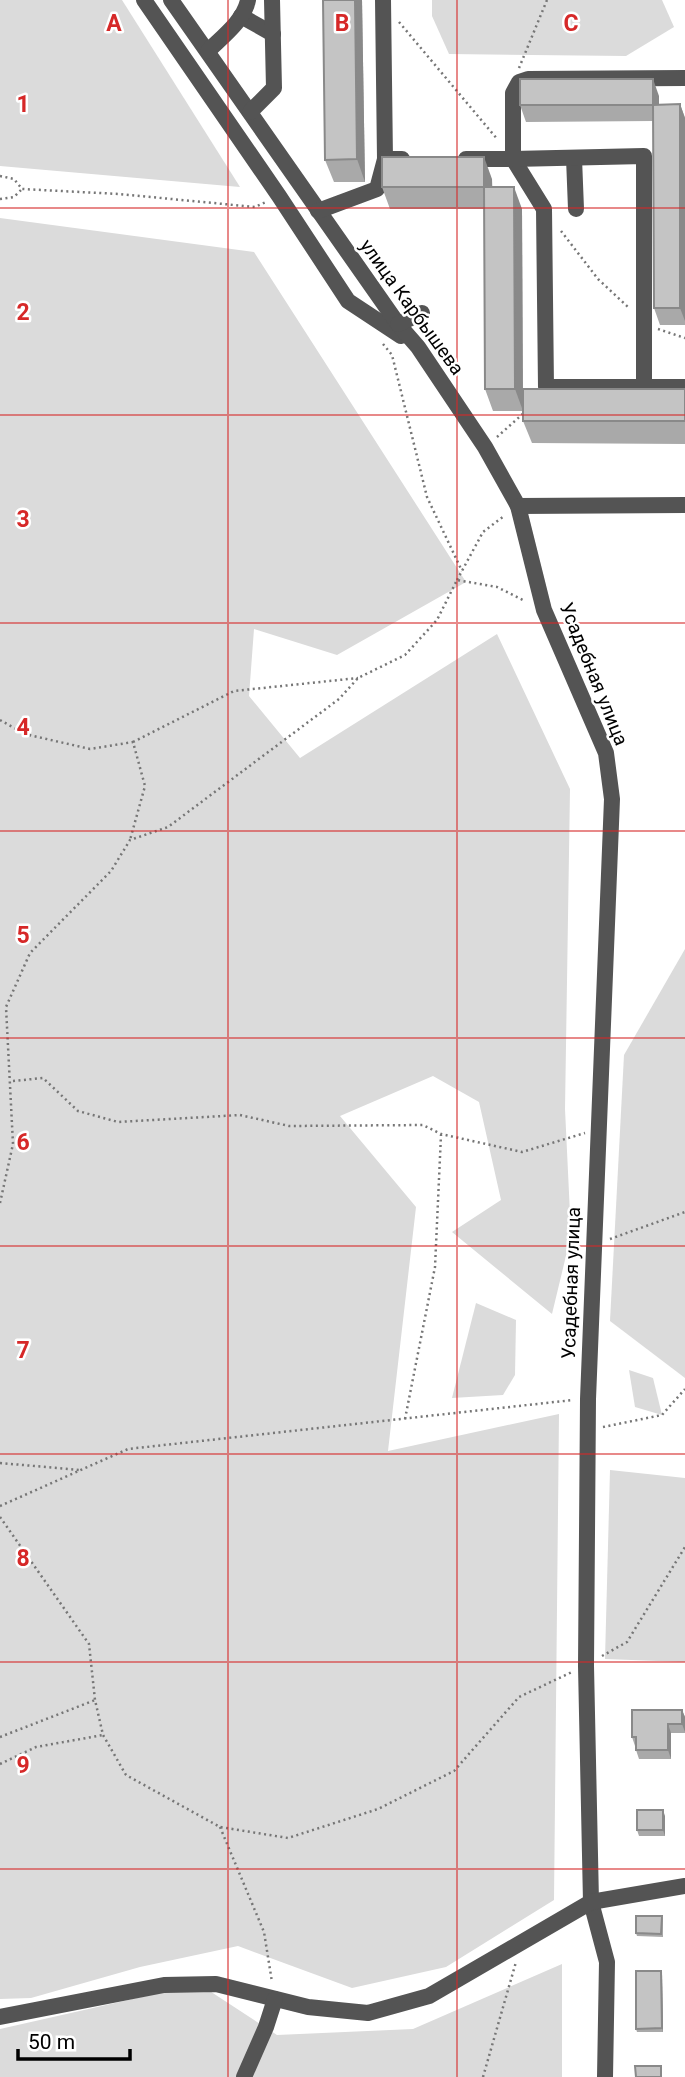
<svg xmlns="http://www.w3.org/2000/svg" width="685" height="2077" font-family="Roboto,sans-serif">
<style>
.green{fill:#dbdbdb}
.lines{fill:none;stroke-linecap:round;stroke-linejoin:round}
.path{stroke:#767676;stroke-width:2.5;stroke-dasharray:2 3.5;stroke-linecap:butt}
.minor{stroke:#545454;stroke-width:16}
.wall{fill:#a9a9a9}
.shaded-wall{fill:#898989}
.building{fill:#c4c4c4;stroke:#898989;stroke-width:2}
.grid{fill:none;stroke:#d62828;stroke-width:2;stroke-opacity:0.55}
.labels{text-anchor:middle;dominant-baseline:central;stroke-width:5;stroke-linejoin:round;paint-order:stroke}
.street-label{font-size:19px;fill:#000;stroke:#fff}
.grid-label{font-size:23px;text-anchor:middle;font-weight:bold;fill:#d62828;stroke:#fff;stroke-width:5;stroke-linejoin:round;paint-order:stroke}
</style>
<rect width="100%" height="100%" fill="#fff"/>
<g class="green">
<path d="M0,0H122L240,187L0,166Z"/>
<path d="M432,0H662L674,27L626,56L449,54L432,16Z"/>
<path d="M0,218L254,252L466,582L337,655L254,629L249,696L300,758L497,634L570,789L565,1109L571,1235L552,1314L452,1232L501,1200L479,1102L433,1076L340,1116L416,1207L388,1451L559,1414L554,1900L446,1967L352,1988L238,1946L140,1967L31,1998L0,1999Z"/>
<path d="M685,949V1378L610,1321L624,1055Z"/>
<path d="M476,1303L516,1320L515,1375L503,1395L452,1398Z"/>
<path d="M629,1370L653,1378L662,1415L635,1407Z"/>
<path d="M610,1470L685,1478V1662L605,1659Z"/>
<path d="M562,1964V2077H0V2029L199,1984L277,2035L413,2029Z"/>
</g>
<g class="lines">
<g class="path">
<path d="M399,22L498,140"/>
<path d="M519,68L547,0"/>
<path d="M0,176L14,179L22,189L119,194L255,207L266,202"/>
<path d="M0,199L14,197L22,189"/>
<path d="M561,231L598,279L628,307"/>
<path d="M658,329L685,338"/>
<path d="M383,344L392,355L427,497L462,571"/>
<path d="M497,437L526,411"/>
<path d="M457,580L483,532L504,516"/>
<path d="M0,720L25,734L90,749L133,742L145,786L130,840"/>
<path d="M133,742L234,691L358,678"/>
<path d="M13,1081L43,1078L78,1111L118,1122L240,1115L289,1126L423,1125L441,1134L522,1152L585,1133"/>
<path d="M0,1203L13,1144L6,1007L30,953L111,871L130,840L168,827L339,699L358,678L405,655L437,620L457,580L497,587L525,601"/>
<path d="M610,1239L685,1212"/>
<path d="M405,1419L435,1267L441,1135"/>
<path d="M603,1427L662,1415L685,1389"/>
<path d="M0,1463L80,1470"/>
<path d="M0,1506L128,1449L573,1400"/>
<path d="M0,1517L89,1644L95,1700L103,1735L126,1775L220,1827L288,1838L378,1809L454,1771L519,1697L572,1672"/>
<path d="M602,1656L627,1642L685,1547"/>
<path d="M0,1737L95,1700"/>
<path d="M0,1764L36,1747L103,1735"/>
<path d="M220,1827L264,1932L272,1982"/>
<path d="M483,2077L516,1962"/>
</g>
<g class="minor">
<path d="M144,0L279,196L348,301L401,336"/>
<path d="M171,0L398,324L418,347L485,447L518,506L544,610L606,753L612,799L588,1399L586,1666L591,1902L607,1962L605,2077"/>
<path d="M383,0L385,159H402"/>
<path d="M241,16L273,34"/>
<path d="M208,51C222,37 244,21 248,0"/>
<path d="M250,112L274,88L272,0"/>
<path d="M574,158L576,209"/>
<path d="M466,159H513L544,209L546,387H685"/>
<path d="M318,211L377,189L385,159"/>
<path d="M398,324L422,313"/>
<path d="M644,387V156L513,159V93L519,82L528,79L685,78"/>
<path d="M518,506L685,505"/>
<path d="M0,2017L164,1985L216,1984L308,2007L368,2013L429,1996L591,1902L685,1886"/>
<path d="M244,2077L266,2027L275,1999"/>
</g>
</g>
<g class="wall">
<path d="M323,0H362L365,182H334L325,160Z"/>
<path d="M659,96V105L680,104L685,118V325H660L654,308L653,121L526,122L520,105Z"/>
<path d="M492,179V187L522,209L523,411H493L485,389V209H390L382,187Z"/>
<path d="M685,389V444L532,443L523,421Z"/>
<path d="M682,1710L685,1717V1733H671V1759H639L636,1750V1746H635L632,1737Z"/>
<path d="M665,1816V1836H639L637,1830Z"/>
<path d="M662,1916L663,1919V1937L637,1936L636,1933Z"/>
<path d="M662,1974L663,2032H637L636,2029Z"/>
</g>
<g class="shaded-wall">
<path d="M355,0H362L365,182L357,159Z"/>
<path d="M653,79L659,96V121L653,105Z"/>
<path d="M680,104L685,118V321L680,308Z"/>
<path d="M484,157L492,179L493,209L484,187Z"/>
<path d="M514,187L522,209L523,411L515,389Z"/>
<path d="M682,1710L685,1717V1732L682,1724Z"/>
<path d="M668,1724L671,1733V1759L668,1750Z"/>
<path d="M663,1810L665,1816V1836L663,1830Z"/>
<path d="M661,1971L662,1974L663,2032L662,2028Z"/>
</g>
<g class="building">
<path d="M323,0H355L357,159L325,160Z"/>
<rect x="520" y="79" width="133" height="26"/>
<path d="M680,104V308H654L653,105Z"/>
<rect x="382" y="157" width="102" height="30"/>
<path d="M484,187H514L515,389H485Z"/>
<rect x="523" y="389" width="162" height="32"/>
<path d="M632,1710H682V1724H668V1750H636V1737H632Z"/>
<rect x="637" y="1810" width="26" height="20"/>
<path d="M636,1916H662L661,1934L636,1933Z"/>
<path d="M636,1971H661L662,2028L636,2029Z"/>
<path d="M635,2066H661V2077H636Z"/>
</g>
<path class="grid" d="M228,0V2077M457,0V2077M0,208H685M0,415H685M0,623H685M0,831H685M0,1038H685M0,1246H685M0,1454H685M0,1662H685M0,1869H685"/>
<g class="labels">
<g class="street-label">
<text transform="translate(412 307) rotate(54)">улица Карбышева</text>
<text transform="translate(594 674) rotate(68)">Усадебная улица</text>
<text transform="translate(571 1283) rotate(-88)">Усадебная улица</text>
</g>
</g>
<g class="grid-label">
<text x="114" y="31">A</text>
<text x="342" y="31">B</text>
<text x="571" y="31">C</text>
<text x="23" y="112">1</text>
<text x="23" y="320">2</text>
<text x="23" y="527">3</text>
<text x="23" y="735">4</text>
<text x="23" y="943">5</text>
<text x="23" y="1150">6</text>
<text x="23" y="1358">7</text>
<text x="23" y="1566">8</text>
<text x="23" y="1773">9</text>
</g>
<path d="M18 2049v10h112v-10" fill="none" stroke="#000000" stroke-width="3.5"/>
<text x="28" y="2049" font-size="21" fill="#000000" stroke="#ffffff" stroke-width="5" paint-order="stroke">50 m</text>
</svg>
